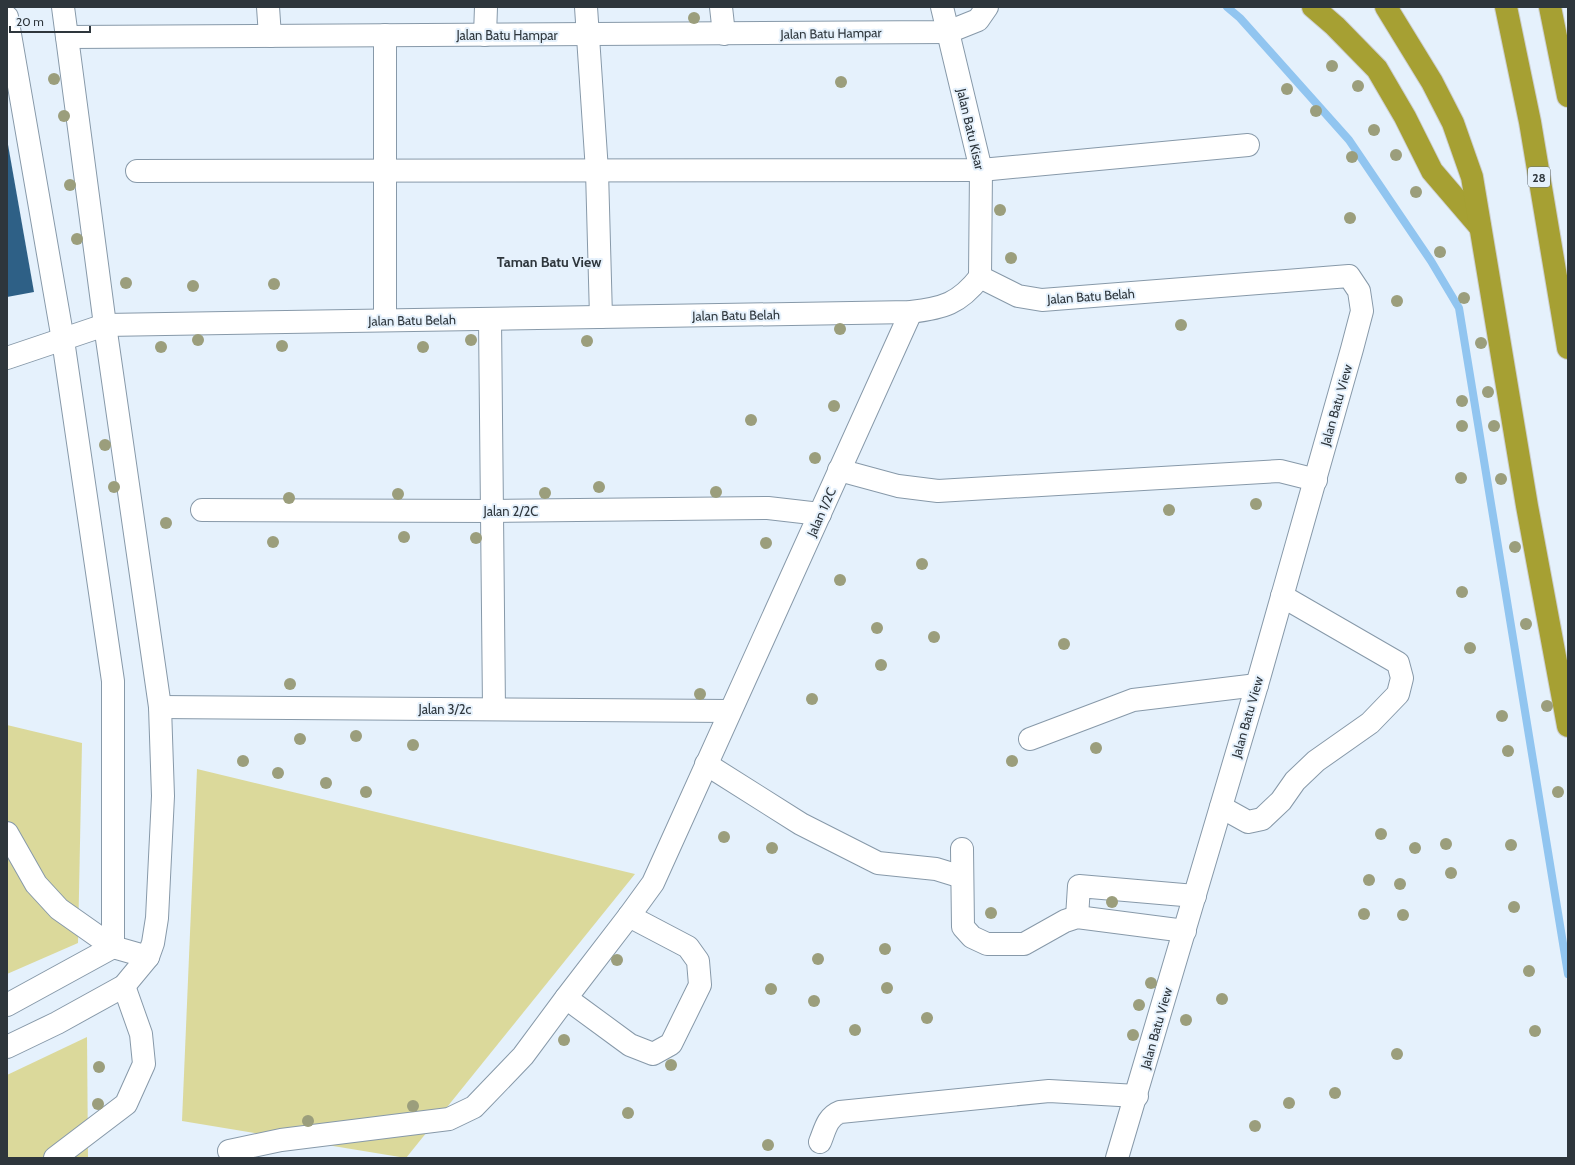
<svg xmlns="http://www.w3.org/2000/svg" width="1575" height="1165" font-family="Cabin,sans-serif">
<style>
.green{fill:#dbd99b}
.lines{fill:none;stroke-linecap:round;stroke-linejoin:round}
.stream{stroke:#91c5f0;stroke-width:8}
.building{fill:#2e6086}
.minor-casing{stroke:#8799a9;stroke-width:24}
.highway-casing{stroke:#cdcfd0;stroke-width:24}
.minor{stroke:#fff;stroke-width:22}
.highway{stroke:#a6a033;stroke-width:22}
.tree{fill:#9b9e7c}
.labels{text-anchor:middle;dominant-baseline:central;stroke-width:4;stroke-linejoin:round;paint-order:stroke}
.shield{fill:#e5f1fc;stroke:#656e76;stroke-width:1}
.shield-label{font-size:12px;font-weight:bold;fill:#2e363c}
.street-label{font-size:13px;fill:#2e363c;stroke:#e5f1fc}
.neighbourhood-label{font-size:14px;font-weight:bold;fill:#2e363c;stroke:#e5f1fc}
</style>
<rect width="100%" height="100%" fill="#e5f1fc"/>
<g class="green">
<path d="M7,725L82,743L78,943L7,974Z"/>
<path d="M197,769L635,874L406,1158L182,1121Z"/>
<path d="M87,1037L88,1158H7V1075Z"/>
</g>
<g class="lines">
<path class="stream" d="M1227,7L1240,18L1349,140L1431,261L1459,308L1568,974"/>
</g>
<path class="building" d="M7,139L34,292L7,297Z"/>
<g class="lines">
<g class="minor-casing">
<g id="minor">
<path d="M268,7L270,36"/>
<path d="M586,7L597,171L601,317"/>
<path d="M721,7L724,34"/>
<path d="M942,7L981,170L980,277"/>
<path d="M7,17L63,340L113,681V947L148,957"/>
<path d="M385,35V320"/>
<path d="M485,35L486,7"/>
<path d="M67,37L948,32L978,20L987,7"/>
<path d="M137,171L981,170L1248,145"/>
<path d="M980,277L1018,296L1042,300L1349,276L1359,291L1362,311L1352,349L1257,685L1117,1158"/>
<path d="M490,319L494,709"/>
<path d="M7,358L105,325L911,312C943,308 959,304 980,277"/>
<path d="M839,470L898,486L938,491L1280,471L1316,480"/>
<path d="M202,510L492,511L768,508L820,514"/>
<path d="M160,707L730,711"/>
<path d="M1030,739L1133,700L1257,685"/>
<path d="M706,764L801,824L878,863L936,869L962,877"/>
<path d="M1221,807L1248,822L1262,819L1281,801L1295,781L1316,761L1370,723L1398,694L1402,678L1398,663L1282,596"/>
<path d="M7,833L36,884L59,909L113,947L7,1005"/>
<path d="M962,849L963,927L972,937L987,944H1024L1065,921L1077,917L1185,931"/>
<path d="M1077,917L1079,886L1195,896"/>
<path d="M566,998L630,1045L653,1054L671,1044L700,985L698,961L688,947L629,916"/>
<path d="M7,1047L57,1023L124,986L148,957L153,943L157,918L163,796L160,707L105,325L63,7"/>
<path d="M820,1142C825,1130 827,1117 840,1112L1049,1091L1137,1096"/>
<path d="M229,1151L281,1140L449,1119L474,1107L523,1056L566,998L629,916L653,883L911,312"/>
<path d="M55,1158L126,1104L144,1064L141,1034L124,986"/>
</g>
</g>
<g class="highway-casing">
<g id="highway">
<path d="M1313,7L1335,26L1377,69L1405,117L1432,171L1480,227"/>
<path d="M1386,7L1432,82L1453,123L1472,177L1527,506L1568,726"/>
<path d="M1506,7L1530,122L1568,348"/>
<path d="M1550,7L1568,96"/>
</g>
</g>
<use href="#minor" class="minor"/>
<use href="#highway" class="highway"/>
</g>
<g class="tree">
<circle cx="694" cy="18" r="6"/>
<circle cx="1332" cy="66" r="6"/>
<circle cx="54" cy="79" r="6"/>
<circle cx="841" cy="82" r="6"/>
<circle cx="1358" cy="86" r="6"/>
<circle cx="1287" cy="89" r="6"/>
<circle cx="1316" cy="111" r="6"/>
<circle cx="64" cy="116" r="6"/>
<circle cx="1374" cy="130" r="6"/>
<circle cx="1396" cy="155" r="6"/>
<circle cx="1352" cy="157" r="6"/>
<circle cx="70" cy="185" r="6"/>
<circle cx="1416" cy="192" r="6"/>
<circle cx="1000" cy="210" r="6"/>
<circle cx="1350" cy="218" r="6"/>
<circle cx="77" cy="239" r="6"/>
<circle cx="1440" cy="252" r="6"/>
<circle cx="1011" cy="258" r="6"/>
<circle cx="126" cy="283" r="6"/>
<circle cx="274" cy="284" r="6"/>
<circle cx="193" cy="286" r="6"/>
<circle cx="1464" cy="298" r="6"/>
<circle cx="1397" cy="301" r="6"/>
<circle cx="1181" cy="325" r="6"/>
<circle cx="840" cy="329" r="6"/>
<circle cx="198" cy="340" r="6"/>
<circle cx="471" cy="340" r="6"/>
<circle cx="587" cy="341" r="6"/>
<circle cx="1481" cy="343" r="6"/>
<circle cx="282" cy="346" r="6"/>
<circle cx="161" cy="347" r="6"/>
<circle cx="423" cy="347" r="6"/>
<circle cx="1488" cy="392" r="6"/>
<circle cx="1462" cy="401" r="6"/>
<circle cx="834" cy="406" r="6"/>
<circle cx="751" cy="420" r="6"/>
<circle cx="1462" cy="426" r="6"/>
<circle cx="1494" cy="426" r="6"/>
<circle cx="105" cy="445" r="6"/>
<circle cx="815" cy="458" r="6"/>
<circle cx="1461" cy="478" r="6"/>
<circle cx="1501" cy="479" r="6"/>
<circle cx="114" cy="487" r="6"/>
<circle cx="599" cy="487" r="6"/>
<circle cx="716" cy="492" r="6"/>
<circle cx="545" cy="493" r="6"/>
<circle cx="398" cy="494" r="6"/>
<circle cx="289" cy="498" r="6"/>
<circle cx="1256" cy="504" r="6"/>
<circle cx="1169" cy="510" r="6"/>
<circle cx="166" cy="523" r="6"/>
<circle cx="404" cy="537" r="6"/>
<circle cx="476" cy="538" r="6"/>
<circle cx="273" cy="542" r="6"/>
<circle cx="766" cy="543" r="6"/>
<circle cx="1515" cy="547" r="6"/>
<circle cx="922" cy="564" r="6"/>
<circle cx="840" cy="580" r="6"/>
<circle cx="1462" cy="592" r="6"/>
<circle cx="1526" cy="624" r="6"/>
<circle cx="877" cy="628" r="6"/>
<circle cx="934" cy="637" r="6"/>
<circle cx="1064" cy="644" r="6"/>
<circle cx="1470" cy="648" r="6"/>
<circle cx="881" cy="665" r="6"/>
<circle cx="290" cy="684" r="6"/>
<circle cx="700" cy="694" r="6"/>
<circle cx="812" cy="699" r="6"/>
<circle cx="1547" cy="706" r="6"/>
<circle cx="1502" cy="716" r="6"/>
<circle cx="356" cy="736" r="6"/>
<circle cx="300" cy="739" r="6"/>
<circle cx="413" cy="745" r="6"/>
<circle cx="1096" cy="748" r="6"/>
<circle cx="1508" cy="751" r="6"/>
<circle cx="243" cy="761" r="6"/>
<circle cx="1012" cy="761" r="6"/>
<circle cx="278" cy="773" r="6"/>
<circle cx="326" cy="783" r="6"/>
<circle cx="366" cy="792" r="6"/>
<circle cx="1558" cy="792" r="6"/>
<circle cx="1381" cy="834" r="6"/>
<circle cx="724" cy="837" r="6"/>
<circle cx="1446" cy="844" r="6"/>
<circle cx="1511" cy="845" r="6"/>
<circle cx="772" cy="848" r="6"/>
<circle cx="1415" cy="848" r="6"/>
<circle cx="1451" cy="873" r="6"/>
<circle cx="1369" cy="880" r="6"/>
<circle cx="1400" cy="884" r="6"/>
<circle cx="1112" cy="902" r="6"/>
<circle cx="1514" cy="907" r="6"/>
<circle cx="991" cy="913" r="6"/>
<circle cx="1364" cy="914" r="6"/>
<circle cx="1403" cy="915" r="6"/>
<circle cx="885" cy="949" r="6"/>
<circle cx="818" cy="959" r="6"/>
<circle cx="617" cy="960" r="6"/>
<circle cx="1529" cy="971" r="6"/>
<circle cx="1151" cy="983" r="6"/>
<circle cx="887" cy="988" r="6"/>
<circle cx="771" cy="989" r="6"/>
<circle cx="1222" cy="999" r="6"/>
<circle cx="814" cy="1001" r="6"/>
<circle cx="1139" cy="1005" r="6"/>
<circle cx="927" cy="1018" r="6"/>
<circle cx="1186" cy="1020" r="6"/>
<circle cx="855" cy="1030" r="6"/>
<circle cx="1535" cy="1031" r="6"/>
<circle cx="1133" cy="1035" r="6"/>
<circle cx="564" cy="1040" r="6"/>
<circle cx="1397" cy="1054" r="6"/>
<circle cx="671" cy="1065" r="6"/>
<circle cx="99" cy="1067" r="6"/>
<circle cx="1335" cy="1093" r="6"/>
<circle cx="1289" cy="1103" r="6"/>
<circle cx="98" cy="1104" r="6"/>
<circle cx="413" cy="1106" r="6"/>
<circle cx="628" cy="1113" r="6"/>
<circle cx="308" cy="1121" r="6"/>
<circle cx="1255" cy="1126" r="6"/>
<circle cx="768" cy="1145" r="6"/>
</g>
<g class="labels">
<rect class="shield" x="1528" y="167" width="22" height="20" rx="3"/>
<g class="shield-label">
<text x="1539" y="177">28</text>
</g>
<g class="street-label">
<text transform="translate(831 33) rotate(-1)">Jalan Batu Hampar</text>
<text x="507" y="35">Jalan Batu Hampar</text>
<text transform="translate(971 129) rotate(77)">Jalan Batu Kisar</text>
<text transform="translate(1091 296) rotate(-4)">Jalan Batu Belah</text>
<text transform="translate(736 315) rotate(-1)">Jalan Batu Belah</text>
<text transform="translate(412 320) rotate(-1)">Jalan Batu Belah</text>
<text transform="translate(1336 405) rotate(-74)">Jalan Batu View</text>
<text x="511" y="511">Jalan 2/2C</text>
<text transform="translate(821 512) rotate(-66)">Jalan 1/2C</text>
<text x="445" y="709">Jalan 3/2c</text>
<text transform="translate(1247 717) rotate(-74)">Jalan Batu View</text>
<text transform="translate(1156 1028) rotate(-74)">Jalan Batu View</text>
</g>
<g class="neighbourhood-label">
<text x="549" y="262">Taman Batu View</text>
</g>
</g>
<rect width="1575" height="1165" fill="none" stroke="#2e363c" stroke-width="16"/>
<path d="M10 26v6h80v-6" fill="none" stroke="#2e363c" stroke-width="2"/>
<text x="16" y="26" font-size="12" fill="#2e363c" stroke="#e5f1fc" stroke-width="3" paint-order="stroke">20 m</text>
</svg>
